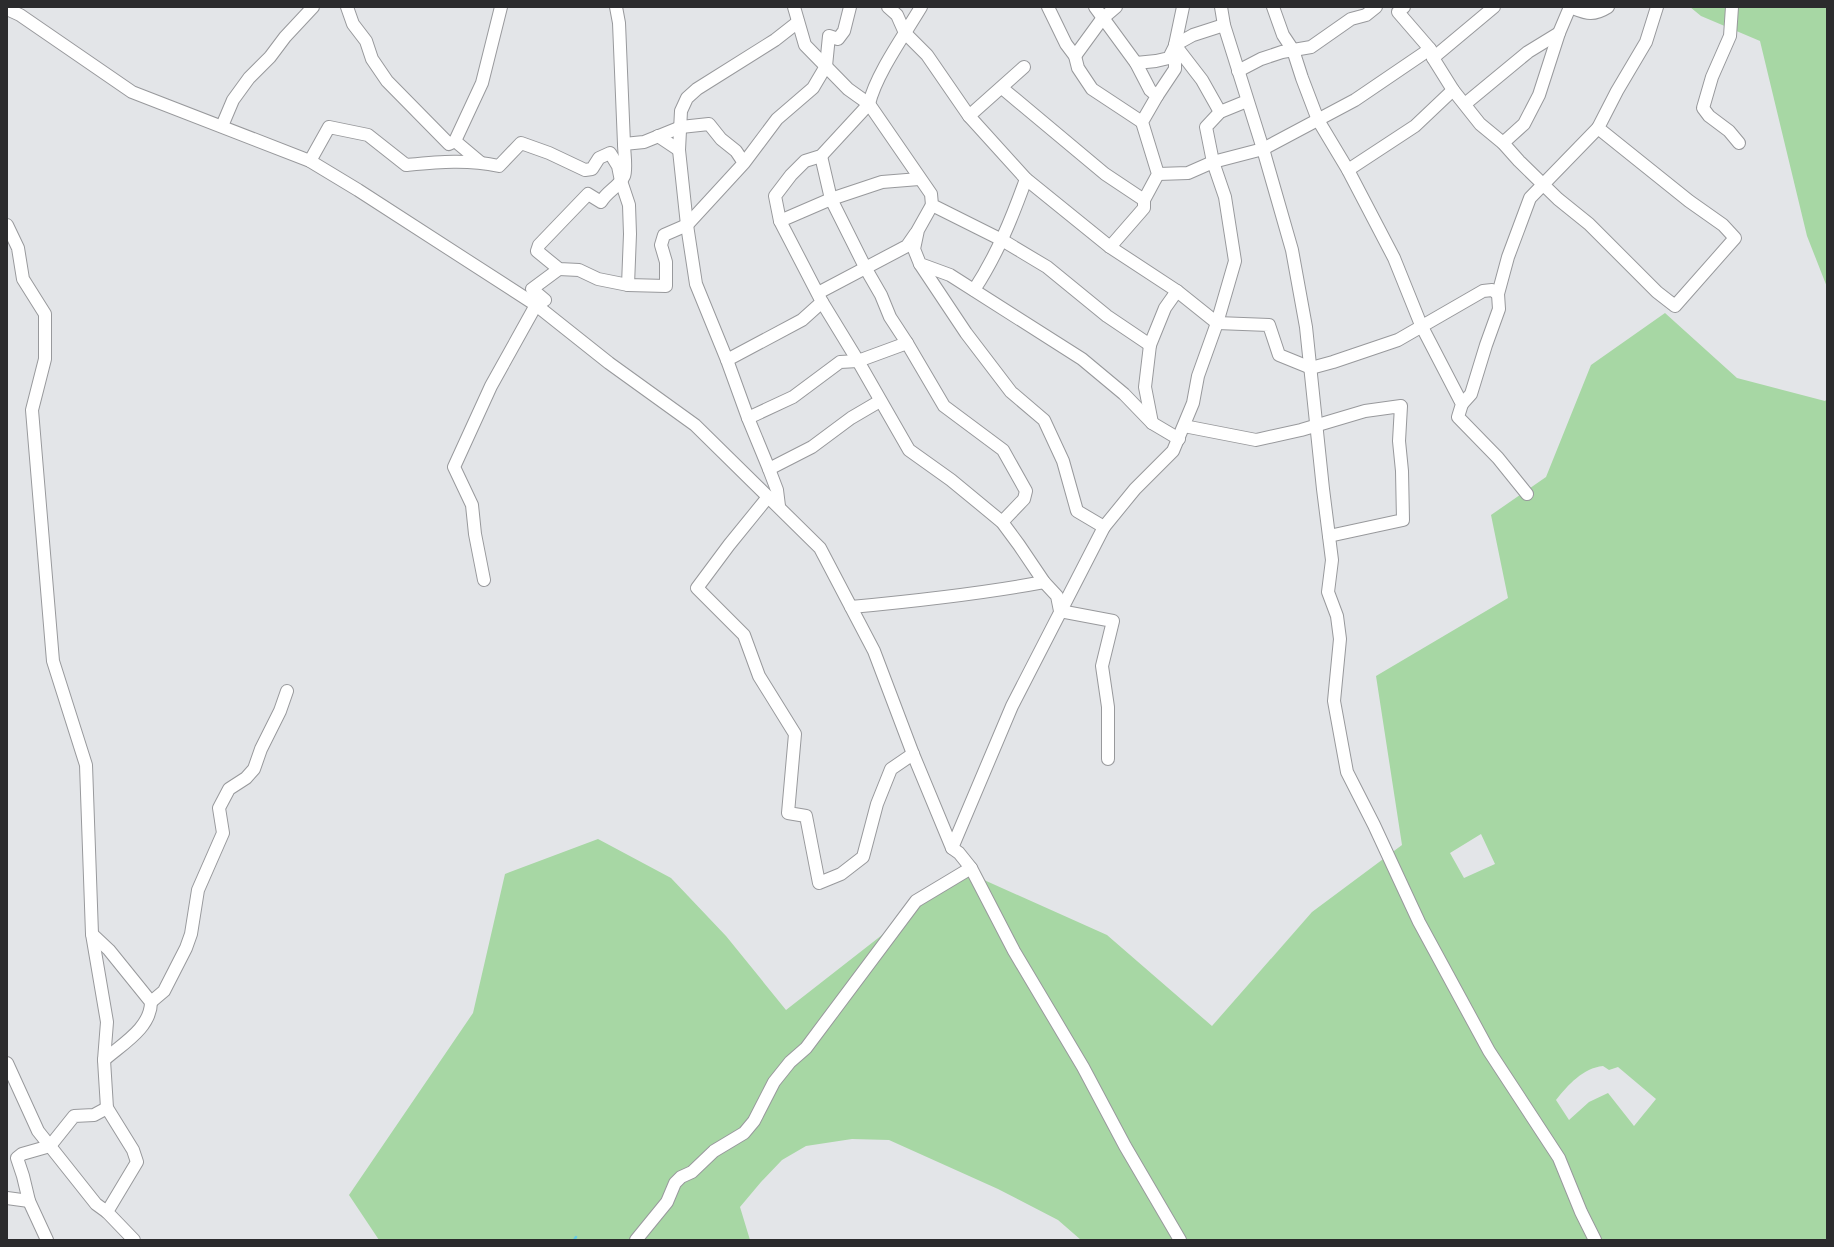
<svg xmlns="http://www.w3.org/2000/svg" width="1834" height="1247" font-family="Cabin,sans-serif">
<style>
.green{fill:#a7d7a4;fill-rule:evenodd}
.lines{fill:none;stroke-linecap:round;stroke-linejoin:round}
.stream{stroke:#65cce6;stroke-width:2.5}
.minor-casing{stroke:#98999c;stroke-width:14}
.minor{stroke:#fff;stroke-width:12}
</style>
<rect width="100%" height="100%" fill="#e3e5e8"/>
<g class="green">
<path d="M1690,7H1827V287L1807,236L1760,41L1701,16Z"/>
<path d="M1665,313L1737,378L1825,401L1827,399V1240H1081L1058,1220L998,1189L889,1140L852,1139L806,1146L782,1160L761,1182L740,1207L750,1240H379L349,1195L473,1013L505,874L598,839L671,878L726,936L786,1010L964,871L1107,935L1212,1026L1312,912L1402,845L1376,676L1508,598L1491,515L1546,477L1591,365ZM1481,834L1495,864L1464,878L1450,853ZM1603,1066L1609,1070L1618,1067L1656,1099L1634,1126L1608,1093L1589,1102L1569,1120L1556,1100C1568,1085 1583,1068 1603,1066Z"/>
</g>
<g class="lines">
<path class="stream" d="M574,1240L576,1237"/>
<g class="minor-casing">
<g id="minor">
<path d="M347,7L353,24L366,41L372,59L387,81L449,144L455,141"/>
<path d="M616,7L619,23L624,144"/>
<path d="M794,7L805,45L848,89L869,104L931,194L932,205L1002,240L1047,267L1107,316L1150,345L1165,308L1177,291"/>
<path d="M888,7L897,15L905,33L927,55L969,116L1026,179L1110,247L1177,291L1217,323L1269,325L1279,355L1311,368L1333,362L1398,340L1483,291L1492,290L1498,294"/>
<path d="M1048,7L1066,44L1075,56L1078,68L1092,89L1142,122"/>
<path d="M1095,7L1136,63L1150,90L1157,96L1142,122L1158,174L1144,200"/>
<path d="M1183,7L1175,45L1202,80L1220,112"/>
<path d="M1221,7L1224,25L1263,149L1292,250L1306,327L1323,489L1332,560L1328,592L1337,616L1340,639L1334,701L1347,772L1374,825L1419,922L1489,1051L1559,1158L1581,1212L1595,1240"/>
<path d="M1273,7L1283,35L1293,50L1302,78L1318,120L1348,170L1394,258L1421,325L1462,404L1458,417L1498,458L1527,494"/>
<path d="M1404,7L1398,12L1430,49"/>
<path d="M1570,7C1586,13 1592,17 1608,7"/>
<path d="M1732,7L1730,36L1712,77L1703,108L1709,116L1729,131L1739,143"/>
<path d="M7,9L20,15L132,92L310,161L358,190L536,305L609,363L695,425L820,548L874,651L913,754L952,848L959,853L971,868L1014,951L1083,1067L1125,1146L1180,1240"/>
<path d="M1075,56L1102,19L1116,7"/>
<path d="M1433,58L1494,7"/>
<path d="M1136,63L1156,61L1169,58L1175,46"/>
<path d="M1238,71L1261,59L1282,52L1311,47L1351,19L1366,15L1376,7"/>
<path d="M1002,88L1105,174L1144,200V208L1110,247"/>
<path d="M1157,96L1175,69V45L1193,35L1224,25"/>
<path d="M1465,104L1528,52L1559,33"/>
<path d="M969,116L1024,67"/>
<path d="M222,126L233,100L249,78L270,57L285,37L313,7"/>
<path d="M658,136L679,150"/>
<path d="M1503,143L1524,124L1539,95L1559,33L1570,7"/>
<path d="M821,156L831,199L866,269L881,295L890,317L907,343"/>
<path d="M310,161L329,127L368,135L406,165C438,162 467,159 499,166L521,143L549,153L585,170L592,169L599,158L610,153L618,166L621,181L629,205L630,234L628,285"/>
<path d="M480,162L455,141L482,83L501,7"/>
<path d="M744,163L736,151L721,139L709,124L681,127L644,142L624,144C624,152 627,170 624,176C619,187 607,191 601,202L588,194L539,245L537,251L559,269L579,270L598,279L628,285L666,286V262L661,245L664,235L687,225L744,163L777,119L813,88L826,66L829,36L838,39L844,31L850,7"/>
<path d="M1348,170L1415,126L1453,90"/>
<path d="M1158,174L1188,173L1213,162L1263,149L1355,100L1430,49L1433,58L1453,90L1480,124L1503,143L1519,161L1558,199L1589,224L1657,292L1675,306L1735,238L1723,225L1689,201L1598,128L1617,91L1646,42L1657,7"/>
<path d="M932,205L918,230L914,249L920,264L950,275L1082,359L1124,394L1152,423L1179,439"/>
<path d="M780,221L775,196L791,175L805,161L821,156L869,104C876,74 905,34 921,7"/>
<path d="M7,225L18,248L23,279L45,314V359L32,410L53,661L86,765L92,934L107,1022L104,1060L107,1108L133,1150L137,1162L107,1212L134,1240"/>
<path d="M920,264L966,333L1011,392L1044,420L1063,461L1077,511L1104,527L1012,706L952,848"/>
<path d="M974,290C997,255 1012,218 1026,179"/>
<path d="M818,293L907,246L916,233"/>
<path d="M822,302L858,361L909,450L951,480L1002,522L1019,545L1044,582L1057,596L1060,611L1113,621L1102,666L1108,707V759"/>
<path d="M1150,345L1145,387L1152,423"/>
<path d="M727,360L802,320L822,302L780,221L831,199L882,182L919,179"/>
<path d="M1462,404L1471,394L1486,345L1499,309L1498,294L1508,257L1530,198L1598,128"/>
<path d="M748,418L793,397L840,362L858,361L907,343L944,406L1003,450L1026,491L1024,499L1002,522"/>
<path d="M1184,426L1256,440L1301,430L1365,411L1401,406L1399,441L1402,471L1403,520L1329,536"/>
<path d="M769,469L812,447L851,418L880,401"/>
<path d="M768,497L729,545L697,588L744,635L759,676L795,734L788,813L806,816L819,883L841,874L863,857L877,804L891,769L913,754"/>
<path d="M779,506L777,490L769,469L748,418L727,360L696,284L687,225L679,150L681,111L687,98L697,89L775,40L798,22"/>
<path d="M1104,527L1135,489L1173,451L1193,403L1198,376L1217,323L1235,261L1225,197L1213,162L1206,127L1220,112L1247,101"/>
<path d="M484,580L475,534L472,505L454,467L491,386L536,305L545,300L532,289L559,269"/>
<path d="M851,607C915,601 980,594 1044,582"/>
<path d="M92,934L109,950L151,1002C151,1028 122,1044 104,1060"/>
<path d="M151,1002L164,991L186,948L191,934L198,890L223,833L219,808L229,789L246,778L254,769L261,749L280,711L287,691"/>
<path d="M7,1063L38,1131L96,1204L107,1212"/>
<path d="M7,1198L29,1201"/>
<path d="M47,1240L29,1201L23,1176L17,1158L22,1154L50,1146L74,1116L94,1115L107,1108"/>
<path d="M636,1240L667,1202L675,1183L681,1177L692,1172L714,1151L744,1133L754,1121L774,1082L790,1062L806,1048L916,901L971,868"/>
</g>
</g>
<use href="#minor" class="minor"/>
</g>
<rect width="1834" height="1247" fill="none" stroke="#2b2b2d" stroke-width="16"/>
</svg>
